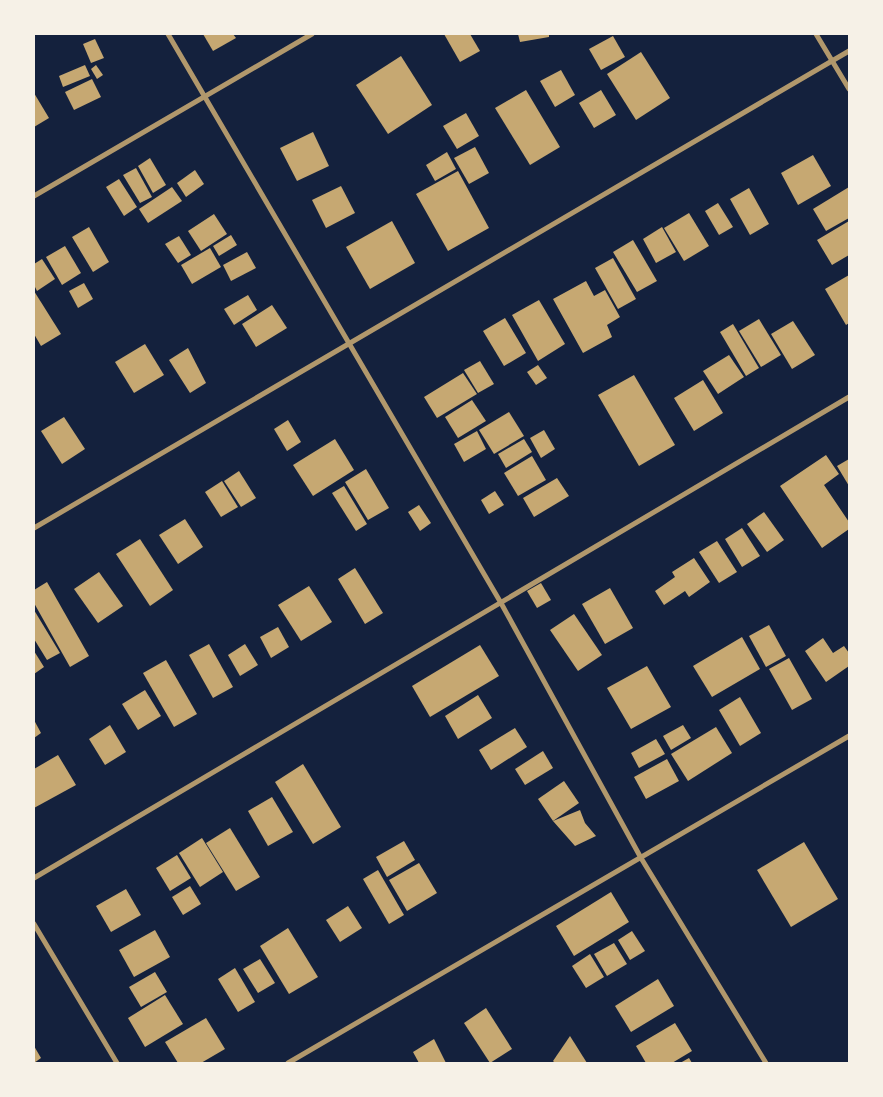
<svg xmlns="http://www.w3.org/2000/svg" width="883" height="1097" font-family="Signika,sans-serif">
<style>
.building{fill:#c6a872}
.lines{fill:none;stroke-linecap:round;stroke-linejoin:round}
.minor{stroke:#b1986c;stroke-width:5}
</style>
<rect width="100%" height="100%" fill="#14213d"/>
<g class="building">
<path d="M203,34H233L236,38L213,51Z"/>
<path d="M444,34H470L480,51L460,62Z"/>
<path d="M518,34H549V37L520,42Z"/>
<path d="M613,36L625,57L601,70L589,49Z"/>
<path d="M95,39L104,58L91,63L83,44Z"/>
<path d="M641,52L670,98L636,120L607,74Z"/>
<path d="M401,56L432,105L388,134L356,85Z"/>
<path d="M85,65L90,76L63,87L59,76Z"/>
<path d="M96,65L103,75L97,79L91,69Z"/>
<path d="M561,70L575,95L555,107L540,81Z"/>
<path d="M92,79L101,97L74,110L65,92Z"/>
<path d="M526,90L560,147L530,165L495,108Z"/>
<path d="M601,90L616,115L594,128L579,103Z"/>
<path d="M34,93L49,118L34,127Z"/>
<path d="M466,113L479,136L457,149L443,126Z"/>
<path d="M313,132L329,166L297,181L280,148Z"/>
<path d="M475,147L489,173L469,184L454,158Z"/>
<path d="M447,152L456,169L435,181L426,165Z"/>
<path d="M813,155L831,186L798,205L781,173Z"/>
<path d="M150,158L166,185L153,193L138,166Z"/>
<path d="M136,168L152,197L140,203L123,175Z"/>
<path d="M195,170L204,184L186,197L177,183Z"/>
<path d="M458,171L489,228L448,251L416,194Z"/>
<path d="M119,179L137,207L124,216L106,187Z"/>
<path d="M341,186L355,213L326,228L312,200Z"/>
<path d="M172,187L182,201L148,223L139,209Z"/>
<path d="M849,187V218L826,231L813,209Z"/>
<path d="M749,188L769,224L750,235L730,199Z"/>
<path d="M718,203L733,227L719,235L705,211Z"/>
<path d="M689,213L709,246L684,261L664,228Z"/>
<path d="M214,214L227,234L201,251L188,231Z"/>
<path d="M392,221L415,263L370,289L346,247Z"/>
<path d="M849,221V255L832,265L817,240Z"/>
<path d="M89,227L109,262L93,272L72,237Z"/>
<path d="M662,227L676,252L656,263L643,239Z"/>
<path d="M231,235L237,245L219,256L213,246Z"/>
<path d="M179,236L191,255L178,263L165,244Z"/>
<path d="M633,240L657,281L637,292L613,252Z"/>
<path d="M65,246L81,273L62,285L46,257Z"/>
<path d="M210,248L221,267L192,284L181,265Z"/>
<path d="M247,252L256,268L231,281L223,265Z"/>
<path d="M613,258L636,299L618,309L595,268Z"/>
<path d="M42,259L55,279L37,291L34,285V264Z"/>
<path d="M849,275V323L846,325L825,289Z"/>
<path d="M586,281L594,296L605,290L620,317L607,325L612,337L583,353L553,299Z"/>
<path d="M84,283L93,299L78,308L69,291Z"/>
<path d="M34,291L61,334L41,346L34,334Z"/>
<path d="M248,295L257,310L234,325L224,309Z"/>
<path d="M539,300L565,344L538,361L512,315Z"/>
<path d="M272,305L287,328L256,347L242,324Z"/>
<path d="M505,318L526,353L504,366L483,331Z"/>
<path d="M759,319L781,355L761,367L739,331Z"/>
<path d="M793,321L815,355L792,369L771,334Z"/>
<path d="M733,324L759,368L746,376L720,332Z"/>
<path d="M145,344L164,375L134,393L115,362Z"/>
<path d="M188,348L206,383L190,393L169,360Z"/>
<path d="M729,355L744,377L718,394L703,371Z"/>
<path d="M480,361L494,384L478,393L464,370Z"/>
<path d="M538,365L547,378L536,385L527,372Z"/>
<path d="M463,373L477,394L437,418L424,397Z"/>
<path d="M634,375L675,445L639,466L598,395Z"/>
<path d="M703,380L723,413L694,431L674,398Z"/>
<path d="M472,400L486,421L458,438L445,417Z"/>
<path d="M509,412L524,436L494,454L479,430Z"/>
<path d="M64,417L85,449L62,464L41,431Z"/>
<path d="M288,420L301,442L287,451L274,429Z"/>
<path d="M544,430L555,449L541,458L530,438Z"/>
<path d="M477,431L486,449L464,462L454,444Z"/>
<path d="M335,439L354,470L313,496L293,465Z"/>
<path d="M524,439L532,452L506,468L498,454Z"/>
<path d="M826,455L839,474L824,485L849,522V529L822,548L780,486Z"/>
<path d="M532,456L546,480L518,496L504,473Z"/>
<path d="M849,459V486L837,466Z"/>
<path d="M366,469L389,508L368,520L345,482Z"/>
<path d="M239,471L256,498L241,507L224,481Z"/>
<path d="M557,478L569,496L534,517L523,498Z"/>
<path d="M222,481L238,507L221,517L205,492Z"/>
<path d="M344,486L367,524L356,531L332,493Z"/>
<path d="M495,491L504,505L489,514L481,500Z"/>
<path d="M419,505L431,523L420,531L408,512Z"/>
<path d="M764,512L784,540L767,552L747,524Z"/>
<path d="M185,519L203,547L178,564L159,535Z"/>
<path d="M742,528L760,556L742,567L725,539Z"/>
<path d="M140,539L173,590L150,606L116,554Z"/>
<path d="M717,541L737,572L719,583L699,552Z"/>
<path d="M694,558L710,582L689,597L685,591L664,605L655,591L675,577L672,572Z"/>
<path d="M355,568L383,613L365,624L338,579Z"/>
<path d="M99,572L123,606L98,623L74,589Z"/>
<path d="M47,582L89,656L70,667L34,603V590Z"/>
<path d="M541,583L551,600L537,608L527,591Z"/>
<path d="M309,586L332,622L301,641L278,605Z"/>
<path d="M610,588L633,628L605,644L582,604Z"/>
<path d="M34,610L60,653L47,660L34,639Z"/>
<path d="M574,614L602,655L578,671L550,630Z"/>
<path d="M769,625L786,656L766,667L749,636Z"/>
<path d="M278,627L289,647L271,658L260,637Z"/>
<path d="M742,637L760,669L712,697L693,666Z"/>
<path d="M823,638L833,653L844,646L849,653V666L826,682L805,651Z"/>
<path d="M209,644L233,687L213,698L189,655Z"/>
<path d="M245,644L258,665L240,676L228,655Z"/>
<path d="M480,645L499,676L430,717L412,686Z"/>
<path d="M34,651L44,667L34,674Z"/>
<path d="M789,658L812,699L792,710L769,669Z"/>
<path d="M166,660L197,714L174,727L143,673Z"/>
<path d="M647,666L671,707L631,729L607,688Z"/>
<path d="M145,690L161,716L138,730L122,704Z"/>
<path d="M478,695L492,718L458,739L445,716Z"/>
<path d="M740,697L761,733L740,746L719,710Z"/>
<path d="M34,720L41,733L34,738Z"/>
<path d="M110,725L126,752L105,765L89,739Z"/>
<path d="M683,725L691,738L671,750L663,736Z"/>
<path d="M716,727L732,753L688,781L671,754Z"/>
<path d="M515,728L527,747L491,770L479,750Z"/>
<path d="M656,739L665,754L639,768L631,753Z"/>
<path d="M543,751L553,768L525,785L515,769Z"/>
<path d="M58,755L76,785L34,808V769Z"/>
<path d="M667,759L679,781L646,799L634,777Z"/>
<path d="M303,764L341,827L313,844L275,782Z"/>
<path d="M564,781L579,803L553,821L538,799Z"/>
<path d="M272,797L293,832L268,846L248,811Z"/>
<path d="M580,810L585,823L596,836L575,846L553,821Z"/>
<path d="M230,828L260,877L236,891L206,843Z"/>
<path d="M202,838L223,872L200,887L179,853Z"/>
<path d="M404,841L415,860L387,877L376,857Z"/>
<path d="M804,842L838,899L791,927L757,870Z"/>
<path d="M177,855L191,878L170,891L156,868Z"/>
<path d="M419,863L437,893L407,911L389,880Z"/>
<path d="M378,870L404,915L389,924L363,879Z"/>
<path d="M190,886L201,904L183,915L172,897Z"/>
<path d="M126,889L141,915L111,932L96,906Z"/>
<path d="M611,892L629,922L574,956L556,926Z"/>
<path d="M348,906L362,928L340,942L326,920Z"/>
<path d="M288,928L318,977L289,994L260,946Z"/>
<path d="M155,930L170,957L134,977L119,950Z"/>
<path d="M632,931L645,951L630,960L618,940Z"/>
<path d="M614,943L627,964L607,976L594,954Z"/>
<path d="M590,954L604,977L586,988L572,966Z"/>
<path d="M260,959L275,983L258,993L243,969Z"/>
<path d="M235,968L255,1002L238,1012L218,979Z"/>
<path d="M155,972L167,992L141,1007L129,987Z"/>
<path d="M658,979L674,1006L631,1032L615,1006Z"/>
<path d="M165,995L183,1024L145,1047L128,1018Z"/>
<path d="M486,1008L512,1049L490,1063L464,1023Z"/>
<path d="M206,1018L225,1049L201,1063H178L165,1042Z"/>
<path d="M675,1023L692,1051L672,1063H646L636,1046Z"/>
<path d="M570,1036L587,1063H555L553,1061Z"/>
<path d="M434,1039L446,1063H419L413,1052Z"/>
<path d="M34,1046L41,1058L34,1063Z"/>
<path d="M689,1058L692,1063H680Z"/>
</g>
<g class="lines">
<g class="minor">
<path d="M168,34L501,603L641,858L766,1063"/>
<path d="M816,34L849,89"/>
<path d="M34,196L312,34"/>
<path d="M34,528L849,51"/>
<path d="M34,878L849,397"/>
<path d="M34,924L117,1063"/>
<path d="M288,1063L849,736"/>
</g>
</g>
<rect width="883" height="1097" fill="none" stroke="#f6f1e7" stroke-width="70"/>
</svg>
